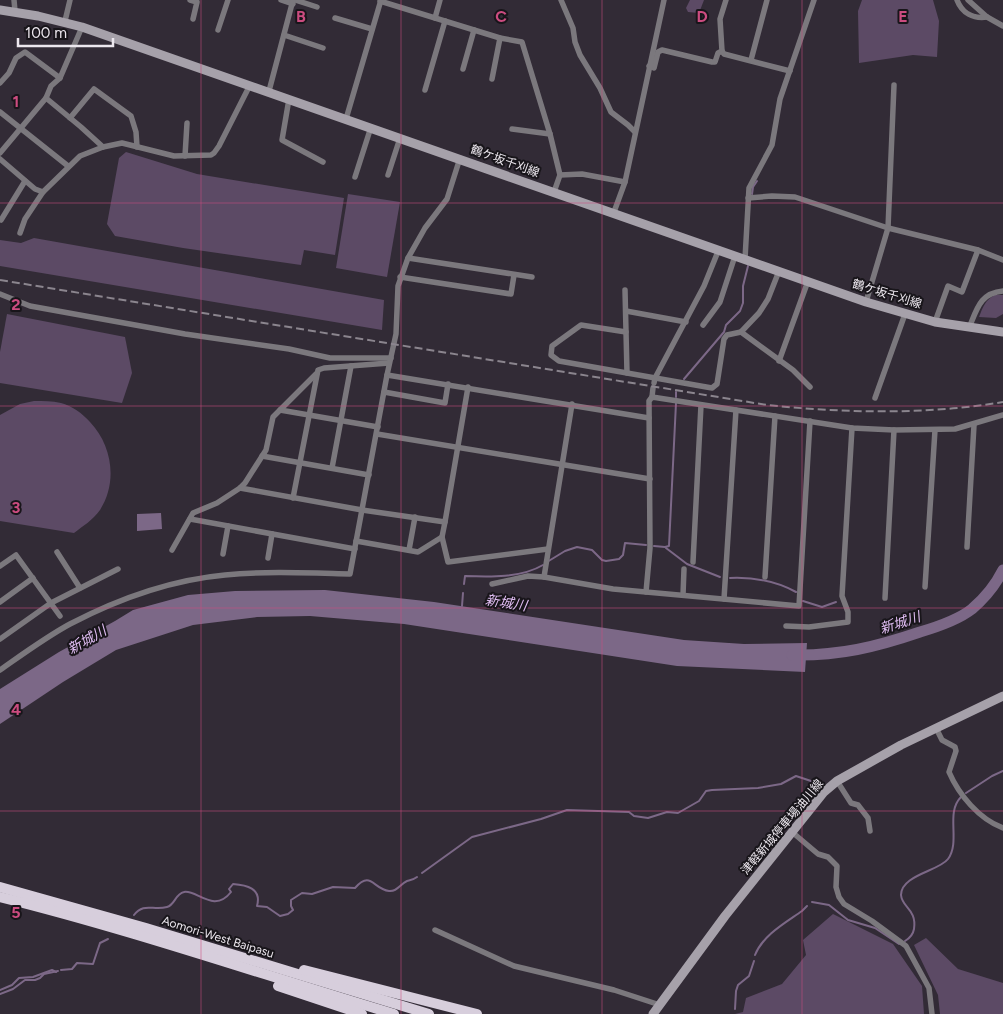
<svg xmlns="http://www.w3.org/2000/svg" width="1003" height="1014" font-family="Figtree,'Noto Sans JP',sans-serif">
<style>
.green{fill:#5c4a65}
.water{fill:#7c6887}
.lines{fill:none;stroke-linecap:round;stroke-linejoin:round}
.stream{stroke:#7c6887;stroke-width:2}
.river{stroke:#7c6887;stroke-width:11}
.minor{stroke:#7b787d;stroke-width:5.5}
.secondary{stroke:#a6a1aa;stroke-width:9}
.trunk{stroke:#d7cedc;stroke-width:10}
.rail{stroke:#8b858e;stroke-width:2;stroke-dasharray:8 4;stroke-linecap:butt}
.grid{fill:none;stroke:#cc4c80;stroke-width:1;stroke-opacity:0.55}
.labels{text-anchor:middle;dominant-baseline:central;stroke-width:4;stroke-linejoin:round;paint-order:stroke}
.street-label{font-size:12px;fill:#ece7ee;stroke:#18151a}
.water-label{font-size:14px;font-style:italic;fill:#e0bdf3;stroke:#18151a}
.grid-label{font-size:16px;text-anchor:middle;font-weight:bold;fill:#cc4c80;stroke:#18151a;stroke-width:4;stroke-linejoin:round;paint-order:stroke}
</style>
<rect width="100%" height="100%" fill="#322b36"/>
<g class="green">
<path d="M690,0H704L699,13L688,12L686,8Z"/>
<path d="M862,0H933L939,21L937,57L913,55L859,63L858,11Z"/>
<path d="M126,152L197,174L344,198L335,255L304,250L301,265L183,248L115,236L107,224L119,158Z"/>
<path d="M348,194L400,202L387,277L336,268Z"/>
<path d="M34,238L384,300L382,330L0,266V240L21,243Z"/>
<path d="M995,295H1003V314L996,318L979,317C983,307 985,300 995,295Z"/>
<path d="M7,314L125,337L132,373L122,403L0,383V352Z"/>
<path d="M34,401C43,401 52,401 61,403C72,406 82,413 90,422C112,445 118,482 100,510C93,520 83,526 74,533L0,521V415L20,404Z"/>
<path d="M833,914L893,944L922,986L924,1014H735L743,1012L746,998L782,984L806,955L803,940Z"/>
<path d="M926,938L958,969L1003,983V1014H940L938,995L914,945Z"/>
</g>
<g class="water">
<path d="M161,513L162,529L137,531V514Z"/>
<path d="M325,590L434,602L684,640L744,644L807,643L805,672L677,666L404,624L310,616L257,617L193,625L116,650L63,682L0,724V689L59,652L115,621L133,610L188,595L235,591Z"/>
</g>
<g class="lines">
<g class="stream">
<path d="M752,194L753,187L757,181"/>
<path d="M684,379L724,332L726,325L740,311L743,303V286L748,266"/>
<path d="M676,392V397"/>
<path d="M654,546L665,547L669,546L676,403"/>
<path d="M666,548L687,564L720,577"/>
<path d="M547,562L565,551L577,547L592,550L602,560L606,561L619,559L623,555L625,543L646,545"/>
<path d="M730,578C753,577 776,581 796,592"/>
<path d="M464,584L465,576C490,577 521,578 543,565"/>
<path d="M803,601L822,607L836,602"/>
<path d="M462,606L463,593"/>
<path d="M966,793L992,776L1003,771"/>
<path d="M422,873L472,837L541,819L567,810L629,812L634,816L648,818L667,812L678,813L699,801L706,791L712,790L758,788L781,784L796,776L814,782L817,785"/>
<path d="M812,902L829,905L848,920L875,928L899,944"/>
<path d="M134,915C144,902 153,911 167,907C175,905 175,894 184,892C196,889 214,914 231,892L229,889L233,884C246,885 262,888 257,906L267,907L280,916L288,914L293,910L291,906V900L302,893L312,894L333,887L355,888C371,870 373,889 389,891C397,892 400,884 407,881C411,880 413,880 417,877"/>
<path d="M905,941C910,938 913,935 914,929C917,909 902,908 901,895C901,875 939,871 948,859C961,841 945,813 961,797"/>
<path d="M755,955C763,935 785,923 802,911L807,906"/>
<path d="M61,970L72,969L77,963L93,964L100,943L108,939"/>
<path d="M0,990L12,985L19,978L33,977L52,970L56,972"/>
<path d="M0,994L13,989L25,980H35L40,978L44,974L58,971"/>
<path d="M735,1009L736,991L738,985L749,976L754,961"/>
</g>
<path class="river" d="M792,655C839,656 876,647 920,632C937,627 958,620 972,609C985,598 996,584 1003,570"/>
<g class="minor">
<path d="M14,0L15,11"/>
<path d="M190,0L197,2L193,19"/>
<path d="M281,0L293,4"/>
<path d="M295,0L317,7"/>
<path d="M561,0L573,28L575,42L580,55L600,88L611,112L628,125L635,132"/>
<path d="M957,0C962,13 973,19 987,17"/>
<path d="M968,0L987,17L1003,26"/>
<path d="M380,1L500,38L522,42L550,134L560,175L554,192"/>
<path d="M335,18L372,29"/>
<path d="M435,18L440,0"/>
<path d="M65,21L70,0"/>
<path d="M218,30L228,0"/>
<path d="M284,35L323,48"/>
<path d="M722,51L724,54L790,71"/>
<path d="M751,60L767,0"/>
<path d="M649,66L654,68L658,52L662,50L712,62H715L718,53L722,51L720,19L726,0"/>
<path d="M463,69L474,30"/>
<path d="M492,79L500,38"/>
<path d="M0,83L9,73L16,58L25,52L60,78"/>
<path d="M425,90L445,21"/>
<path d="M269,91L293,0"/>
<path d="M46,98L81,127L103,147"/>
<path d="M289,99L282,140L323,162"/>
<path d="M0,112L68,166"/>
<path d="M70,118L94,89L131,116L136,132L137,147"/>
<path d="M346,119L381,0"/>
<path d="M512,129L550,134"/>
<path d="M0,153L46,98L51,86L60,78L82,27"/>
<path d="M185,156L187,123"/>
<path d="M0,159L35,189L43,192L80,156L103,147L122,143L174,156L211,155L214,153L219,146L250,85"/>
<path d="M388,175L400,138"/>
<path d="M560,175L582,174L625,182"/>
<path d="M355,177L371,127"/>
<path d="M748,198L772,196L795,197L888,228L978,250L1003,260"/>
<path d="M614,212L625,182L664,0"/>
<path d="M1,220L25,181"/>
<path d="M20,233L25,219L43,192"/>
<path d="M408,258L532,277"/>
<path d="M745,259L749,188L772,145L780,99L814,0"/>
<path d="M400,277L511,294L514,275"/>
<path d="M625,290L627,373"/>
<path d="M0,294L30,306L185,334L289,349L330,358H391"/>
<path d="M866,302L888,228L894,85"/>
<path d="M626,311L686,322"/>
<path d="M935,322L948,286L962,292L978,250"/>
<path d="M703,325L720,302L735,256"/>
<path d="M969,328C977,309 980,293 1003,291"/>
<path d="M626,332L581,325L552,346L551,355L559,361L712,388L717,384L724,339L727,335L741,332L759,313L768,299L779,271"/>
<path d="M741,332L793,370L810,387"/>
<path d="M779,361L808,281"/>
<path d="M387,375L649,418"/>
<path d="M654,383L655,378L704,286L719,249"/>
<path d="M384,392L445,403L448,384"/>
<path d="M652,397L653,388"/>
<path d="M875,398L905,314"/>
<path d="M280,410L378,427"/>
<path d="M377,434L650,479"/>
<path d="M262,456L369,475"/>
<path d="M332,468L351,366"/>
<path d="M240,488L362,510L445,522L468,387"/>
<path d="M293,498L318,370L324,368L389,363"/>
<path d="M190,519L355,549"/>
<path d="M442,537L448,562L548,549"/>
<path d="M356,541L418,552L442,537L445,522"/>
<path d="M967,547L974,425"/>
<path d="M172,550L193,513L217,503L240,488L245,483L266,450L273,417L316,374"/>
<path d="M409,550L415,517"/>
<path d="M57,552L80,588"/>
<path d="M223,554L228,526"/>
<path d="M268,558L272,534"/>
<path d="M693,562L701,405"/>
<path d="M0,566L16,555L60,616"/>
<path d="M544,577L572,404"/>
<path d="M765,577L775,416"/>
<path d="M492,584L528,576L544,577L613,589L799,606L810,421"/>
<path d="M925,587L935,430"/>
<path d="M646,592L650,548L649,401L652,397L852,428L894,430L955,429L1003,415"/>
<path d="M683,595L684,569"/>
<path d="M885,598L894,430"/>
<path d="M724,599L736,410"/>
<path d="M0,602L33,578"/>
<path d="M786,626L809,627L848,622V612L842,596L852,428"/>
<path d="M0,639L51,603L118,569"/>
<path d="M0,670C23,654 46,637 70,624C118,599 170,580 225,575C266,571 309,573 350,574L387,375L396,334L398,286L408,258L425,228L447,199L460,158"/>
<path d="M936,728L942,740L955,747L956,751L949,772C959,795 979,819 1003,828"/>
<path d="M837,781L851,803L858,805L868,818L870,831"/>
<path d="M792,832L818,854L828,857L837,866L836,887L839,897L844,904L872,921L906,946L929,988L932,1014"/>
<path d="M435,930L514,966L614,990L660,1005"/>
</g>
<g class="secondary">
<path d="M0,10L38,16L82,27L866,302L935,322L1003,332"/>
<path d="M653,1014L725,916L824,792L837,781L901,745L1003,696"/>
</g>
<g class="trunk">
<path d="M0,887L146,928L429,1014"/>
<path d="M0,897C133,930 263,975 394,1014"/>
<path d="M304,970L477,1014"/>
<path d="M278,986L362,1014"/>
</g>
<path class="rail" d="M0,280L767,405C845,413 925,415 1003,402"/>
</g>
<path class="grid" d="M201,0V1014M401,0V1014M602,0V1014M802,0V1014M0,203H1003M0,406H1003M0,608H1003M0,811H1003"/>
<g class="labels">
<g class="street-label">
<text transform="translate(505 161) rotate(20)">鶴ケ坂千刈線</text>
<text transform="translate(887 294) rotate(17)">鶴ケ坂千刈線</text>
<text transform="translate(782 827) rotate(-50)">津軽新城停車場油川線</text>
<text transform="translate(218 937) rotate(17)">Aomori-West Baipasu</text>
</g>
<g class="water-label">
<text transform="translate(506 603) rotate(9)">新城川</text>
<text transform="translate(900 623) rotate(-18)">新城川</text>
<text transform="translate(87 640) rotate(-30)">新城川</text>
</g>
</g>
<g class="grid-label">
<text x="301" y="22">B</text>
<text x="501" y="22">C</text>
<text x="702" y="22">D</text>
<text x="903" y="22">E</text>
<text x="16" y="107">1</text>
<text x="16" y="310">2</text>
<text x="16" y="513">3</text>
<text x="16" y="715">4</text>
<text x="16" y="918">5</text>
</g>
<path d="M18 38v8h95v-8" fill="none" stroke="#ece7ee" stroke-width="2.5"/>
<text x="25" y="38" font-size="15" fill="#ece7ee" stroke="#18151a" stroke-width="4" paint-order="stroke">100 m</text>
</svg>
